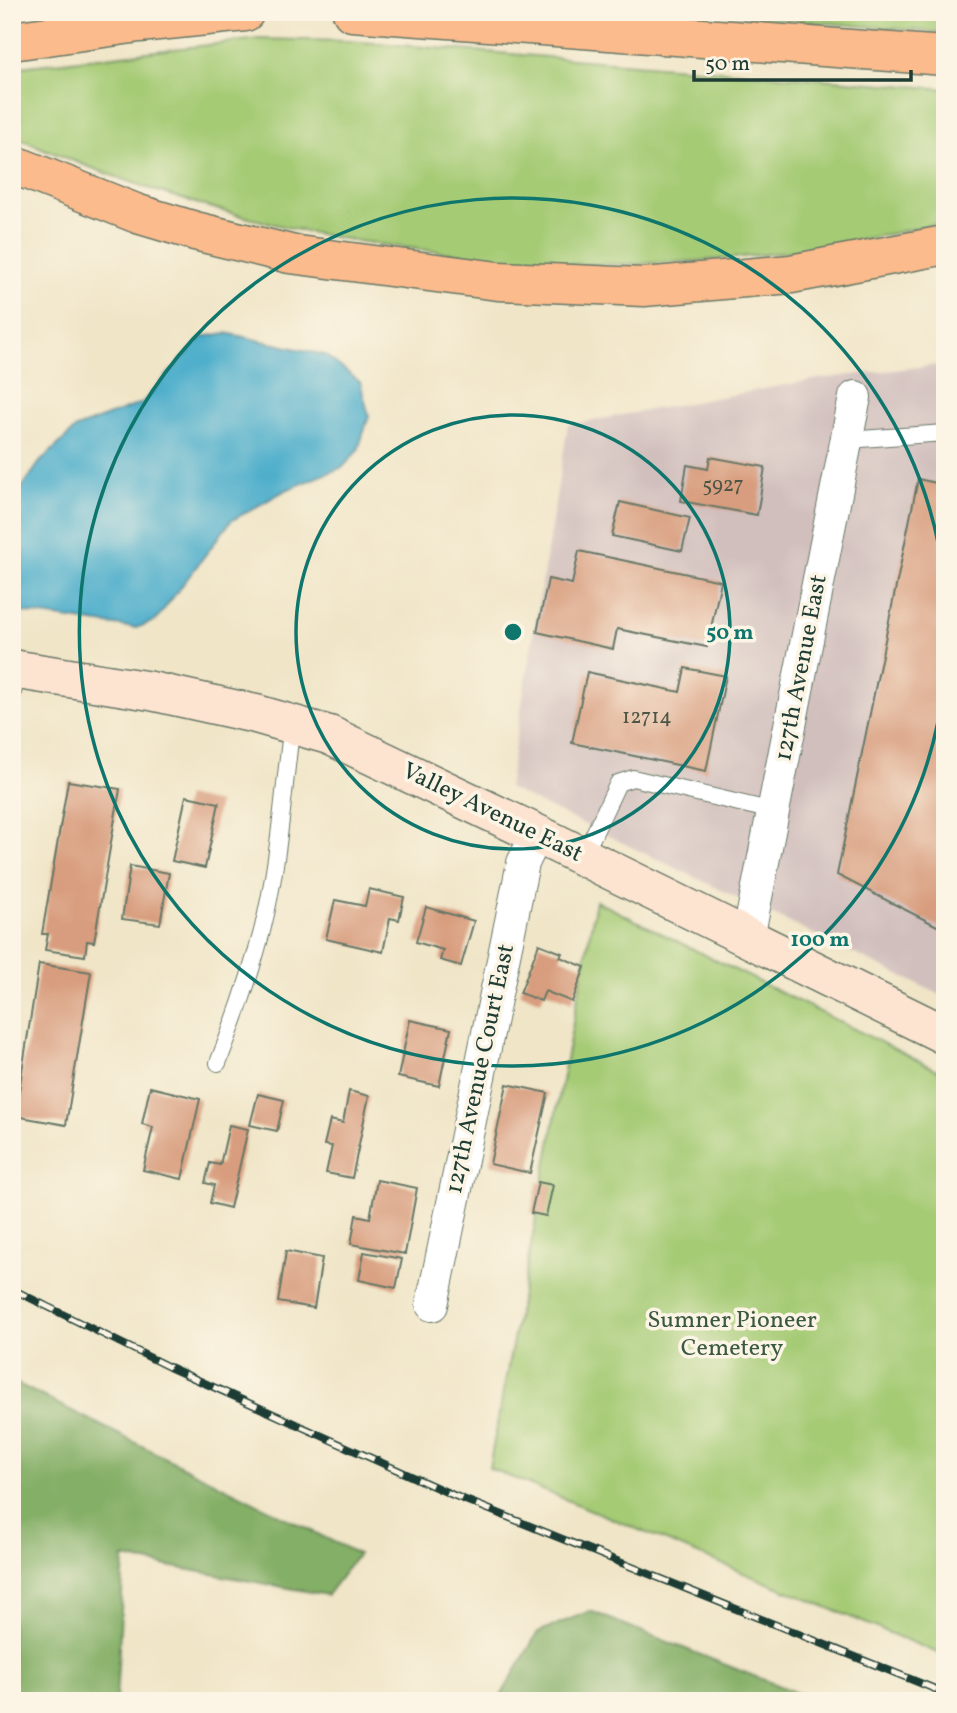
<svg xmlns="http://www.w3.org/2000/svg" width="957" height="1713" font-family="Vollkorn,serif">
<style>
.industrial{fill:#d1bfbd}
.green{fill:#a5cb75;stroke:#628454;stroke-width:2}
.forest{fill:#84af66;stroke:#52764d;stroke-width:2}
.water{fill:#4cadcb;stroke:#367580;stroke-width:2}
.building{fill:#d89d7e}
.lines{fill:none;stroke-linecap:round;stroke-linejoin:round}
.lane-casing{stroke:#687867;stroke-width:18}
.street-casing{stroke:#687867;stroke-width:34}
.secondary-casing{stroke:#687867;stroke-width:41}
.highway-casing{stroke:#687867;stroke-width:41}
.lane{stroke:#fff;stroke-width:16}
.street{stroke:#fff;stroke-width:32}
.secondary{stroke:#fde4d1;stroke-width:38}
.highway{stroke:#fbbb8c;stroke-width:38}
.rail-casing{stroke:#1f3d34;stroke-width:8}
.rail{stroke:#fcf5e5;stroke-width:5;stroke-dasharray:16;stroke-linecap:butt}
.ring{fill:none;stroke:#0f766e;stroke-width:3.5}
.labels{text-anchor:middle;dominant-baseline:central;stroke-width:7;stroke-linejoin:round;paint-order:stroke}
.number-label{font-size:21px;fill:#4d5546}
.street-label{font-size:24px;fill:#1f3d34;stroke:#fcf5e5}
.park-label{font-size:24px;fill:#3a5941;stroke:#fcf5e5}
.centre{fill:#0f766e;stroke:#fcf5e5;stroke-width:3.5}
.ring-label{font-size:21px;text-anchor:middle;font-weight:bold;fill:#0f766e;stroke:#fcf5e5;stroke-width:7;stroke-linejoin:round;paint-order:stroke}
</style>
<rect width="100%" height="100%" fill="#fcf5e5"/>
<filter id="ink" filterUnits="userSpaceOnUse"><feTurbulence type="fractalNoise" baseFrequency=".0143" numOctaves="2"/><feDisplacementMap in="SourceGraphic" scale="14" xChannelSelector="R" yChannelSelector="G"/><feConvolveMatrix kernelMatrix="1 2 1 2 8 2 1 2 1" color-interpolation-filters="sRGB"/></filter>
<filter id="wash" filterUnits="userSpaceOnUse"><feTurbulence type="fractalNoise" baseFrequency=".00686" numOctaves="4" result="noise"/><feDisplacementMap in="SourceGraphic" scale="28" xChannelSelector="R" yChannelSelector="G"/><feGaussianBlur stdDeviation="1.57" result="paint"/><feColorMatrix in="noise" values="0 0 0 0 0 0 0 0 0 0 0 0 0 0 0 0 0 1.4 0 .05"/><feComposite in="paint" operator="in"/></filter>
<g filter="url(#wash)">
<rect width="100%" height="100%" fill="#f0e5c7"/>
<path class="industrial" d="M945,364V997L508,788L568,425L818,379Z"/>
<g class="green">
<path d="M697,12H945V33Z"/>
<path d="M259,39L348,41L945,89V221C811,255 673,269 535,263C507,262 478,257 451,253C400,247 348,241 299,230C201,208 104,176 12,135V68Z"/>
<path d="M596,901L945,1074V1656L489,1468Z"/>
</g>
<g class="forest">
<path d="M12,1381L358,1554L327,1595L124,1558L116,1701H12Z"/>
<path d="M590,1611L817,1701H498L538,1632Z"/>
</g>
<path class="water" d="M226,333L325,355L360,382L369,416L358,450L343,467L286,490L231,521L155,621L136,628L12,611V502L40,462L76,428L142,403L202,337Z"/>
<g id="blocks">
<g class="building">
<path d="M710,457L765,467L757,515L681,501L687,465L708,469Z"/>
<path d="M918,479L945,485V930L837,875Z"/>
<path d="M620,502L690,518L682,551L612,536Z"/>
<path d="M579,551L721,581L707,647L617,629L613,649L537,632L548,579L572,584Z"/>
<path d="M685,668L726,676L706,771L572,743L587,672L680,692Z"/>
<path d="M68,781L120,789L94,942L87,941L85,956L45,950L48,934H42Z"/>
<path d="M186,796L219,803L205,868L172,861Z"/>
<path d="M130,866L169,873L160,924L122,919Z"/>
<path d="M369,889L404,897L399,920L390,918L383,952L326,939L335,900L365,906Z"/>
<path d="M426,907L474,921L461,966L440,960L443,950L416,942Z"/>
<path d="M539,944L562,953L560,957L585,967L572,1002L545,991L541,1001L520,993Z"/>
<path d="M39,964L91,972L66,1125L15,1116Z"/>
<path d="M410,1020L451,1029L439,1086L398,1077Z"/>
<path d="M507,1084L548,1093L530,1173L490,1164Z"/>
<path d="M150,1087L200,1099L182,1179L143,1170L153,1127L142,1124Z"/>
<path d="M349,1091L369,1096L352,1178L326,1173L332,1146L324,1145L330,1120L343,1123Z"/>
<path d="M258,1094L284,1100L277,1131L250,1125Z"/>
<path d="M229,1125L248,1129L230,1208L210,1203L214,1185L205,1183L210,1163L220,1165Z"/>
<path d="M377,1180L417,1188L405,1254L351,1244L356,1215L370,1218Z"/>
<path d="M538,1182L553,1185L546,1216L531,1213Z"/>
<path d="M286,1251L322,1258L314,1308L278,1302Z"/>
<path d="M364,1252L402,1259L396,1288L359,1280Z"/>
</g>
</g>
</g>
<g filter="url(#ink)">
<use href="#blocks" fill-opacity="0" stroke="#687867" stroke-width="2"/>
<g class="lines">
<g class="lane-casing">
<g id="lane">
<path d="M847,440L945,433"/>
<path d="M12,699L17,670"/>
<path d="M583,857L618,783L633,778L773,811"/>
<path d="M218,1063C235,1020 250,977 262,931C279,864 283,793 292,724"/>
</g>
</g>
<g class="street-casing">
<g id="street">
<path d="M748,938L855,397"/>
<path d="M432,1305L523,863L537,834"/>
</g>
</g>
<g class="secondary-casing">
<path id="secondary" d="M12,669L151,691L256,714L329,735L537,834L945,1035"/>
</g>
<g class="highway-casing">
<g id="highway">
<path d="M352,12L945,56"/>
<path d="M12,41L139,23L245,12"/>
<path d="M12,164L138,214L195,231L290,254L498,281L644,287L791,274L945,245"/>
</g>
</g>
<use href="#lane" class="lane"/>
<use href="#street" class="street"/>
<use href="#secondary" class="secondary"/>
<use href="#highway" class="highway"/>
<g class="rail-casing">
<path id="rail" d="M12,1289L169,1367L453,1495L945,1693"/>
</g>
<use href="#rail" class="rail"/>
</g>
</g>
<g class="ring">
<circle cx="513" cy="632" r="217"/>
<path d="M945 677A434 434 0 1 1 945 587"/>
</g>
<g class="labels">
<g class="number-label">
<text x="723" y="485">5927</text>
<text x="647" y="717">12714</text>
</g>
<g class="street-label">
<text transform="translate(802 668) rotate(-79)">127th Avenue East</text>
<text transform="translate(492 813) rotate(26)">Valley Avenue East</text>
<text transform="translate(481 1069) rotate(-78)">127th Avenue Court East</text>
</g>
<g class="park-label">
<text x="732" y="1321">Sumner Pioneer<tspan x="732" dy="28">Cemetery</tspan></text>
</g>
</g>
<circle cx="513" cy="632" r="10" class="centre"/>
<g class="ring-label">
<text x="730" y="639">50 m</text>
<text x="820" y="946">100 m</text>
</g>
<rect width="957" height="1713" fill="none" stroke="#fcf5e5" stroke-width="42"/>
<path d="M694 70v10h217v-10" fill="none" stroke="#1f3d34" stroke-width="3.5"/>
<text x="705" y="70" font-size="21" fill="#1f3d34" stroke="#fcf5e5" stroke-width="5" paint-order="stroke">50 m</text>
</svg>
